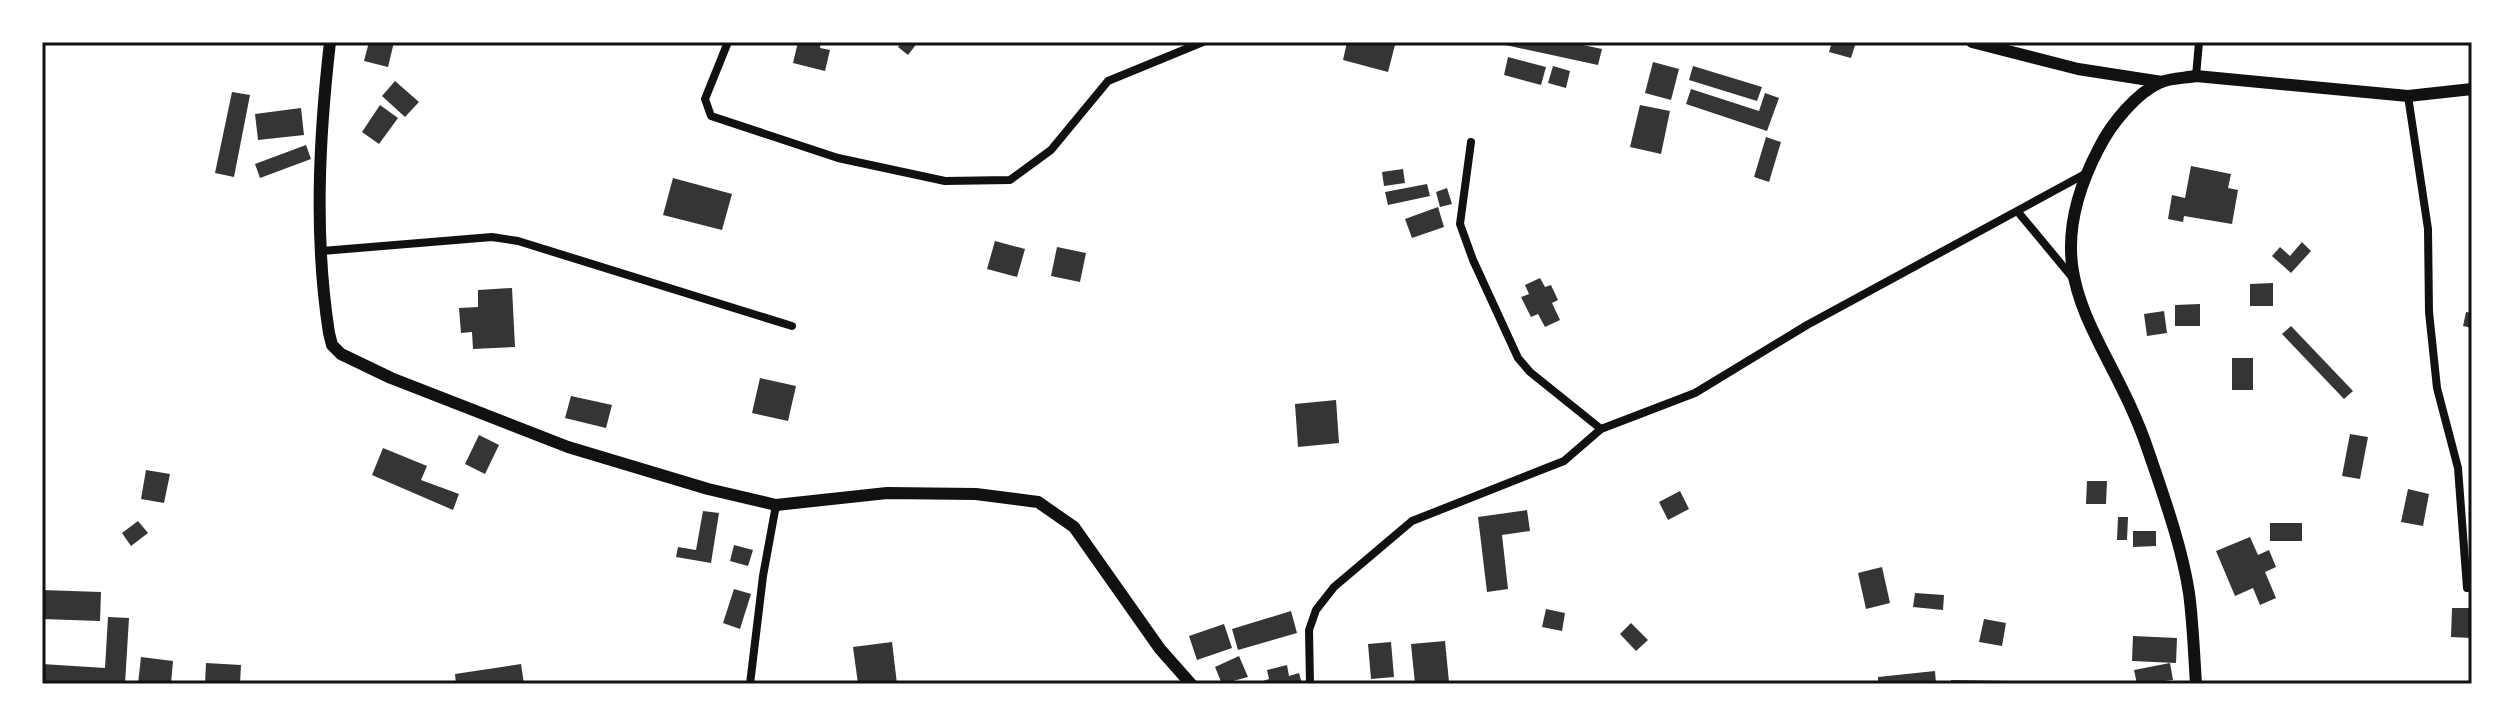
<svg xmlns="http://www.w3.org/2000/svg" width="2514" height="726" font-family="'Archivo Narrow',sans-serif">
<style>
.building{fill:#353535}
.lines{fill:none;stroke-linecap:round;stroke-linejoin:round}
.minor{stroke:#111;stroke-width:8}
.tertiary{stroke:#111;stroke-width:12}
.neatline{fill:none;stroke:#111;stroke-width:3}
</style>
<rect width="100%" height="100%" fill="#fff"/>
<g class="building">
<path d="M369,42H394L388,67L364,61Z"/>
<path d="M798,42H821L820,48L830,50L825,71L793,63Z"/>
<path d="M902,42H918L908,55L898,47Z"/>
<path d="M1347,42L1395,45L1388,72L1343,60Z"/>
<path d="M1569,42L1602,49L1598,65L1496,43Z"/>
<path d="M1832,42H1856L1851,58L1829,52Z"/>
<path d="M1508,57L1546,67L1541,85L1504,75Z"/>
<path d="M1653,62L1679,69L1671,100L1645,93Z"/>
<path d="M1553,66L1570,71L1566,88L1548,83Z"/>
<path d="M1693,66L1762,87L1757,101L1689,80Z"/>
<path d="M395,81L419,102L405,117L382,96Z"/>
<path d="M1691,89L1759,111L1765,93L1779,98L1767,131L1686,104Z"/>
<path d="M232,92L250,95L234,177L215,173Z"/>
<path d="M380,105L398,118L379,144L362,132Z"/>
<path d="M1640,105L1670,111L1661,154L1630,147Z"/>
<path d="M301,108L304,135L258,140L255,114Z"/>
<path d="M1766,137L1781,142L1769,182L1754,177Z"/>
<path d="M306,145L311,159L260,178L255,164Z"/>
<path d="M2191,166L2231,174L2228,188L2238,190L2232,224L2184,216L2183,222L2168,219L2172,195L2185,198Z"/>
<path d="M1403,169L1405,183L1384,186L1382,172Z"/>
<path d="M673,178L732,194L722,230L663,215Z"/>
<path d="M1427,184L1430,196L1388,205L1385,192Z"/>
<path d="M1447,188L1452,204L1440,207L1436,192Z"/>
<path d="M1438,207L1444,227L1412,238L1405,219Z"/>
<path d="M995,241L1025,249L1017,277L987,269Z"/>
<path d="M2302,242L2311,251L2291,273L2272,256L2280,247L2290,256Z"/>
<path d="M1057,247L1086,253L1080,282L1051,276Z"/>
<path d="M1540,278L1545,287L1551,285L1558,300L1552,303L1560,320L1545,327L1538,314L1531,317L1521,297L1529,294L1525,285Z"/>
<path d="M2273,283V306H2250V284Z"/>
<path d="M512,288L515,347L473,349L472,332L461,333L459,308L478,307V290Z"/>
<path d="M2200,304V326H2175V305Z"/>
<path d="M2164,311L2167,333L2147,336L2144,314Z"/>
<path d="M2466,312L2472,313V328L2463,326Z"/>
<path d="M2291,326L2353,391L2344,399L2282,334Z"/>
<rect x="2232" y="358" width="21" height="32"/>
<path d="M760,378L796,386L788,421L752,413Z"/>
<path d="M571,396L612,405L606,428L565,418Z"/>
<path d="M1336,400L1339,443L1298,447L1295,404Z"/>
<path d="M2350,434L2368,437L2360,479L2342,476Z"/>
<path d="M479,435L499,445L485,474L465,464Z"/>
<path d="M383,448L427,466L421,480L459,494L453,510L372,475Z"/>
<path d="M146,470L170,474L164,503L141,499Z"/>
<path d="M2087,481H2107L2106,504H2086Z"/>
<path d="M2408,489L2429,494L2423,526L2401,522Z"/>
<path d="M1680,491L1689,509L1668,520L1659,502Z"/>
<path d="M1527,510L1530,531L1502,535L1508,589L1487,592L1478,517Z"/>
<path d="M703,511L719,513L711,563L676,557L678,547L696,550Z"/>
<path d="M2118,517H2128L2127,540H2117Z"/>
<path d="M138,521L148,533L131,546L122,533Z"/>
<rect x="2270" y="523" width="32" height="18"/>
<path d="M2133,531H2156V546L2133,547Z"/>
<path d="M2250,537L2258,555L2269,550L2276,567L2265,572L2276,598L2260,605L2253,588L2235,596L2216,551Z"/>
<path d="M734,545L753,550L748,566L730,561Z"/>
<path d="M1882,567L1890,603L1866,609L1858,573Z"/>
<path d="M734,589L751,594L740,629L723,623Z"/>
<path d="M42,590L101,592L100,621L42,619Z"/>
<path d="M1915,593L1944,595L1943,610L1913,607Z"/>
<path d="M2452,608H2472L2471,638L2451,637Z"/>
<path d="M1546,609L1565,613L1562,631L1542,627Z"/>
<path d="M1291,611L1297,633L1238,650L1232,629Z"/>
<path d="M108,617L129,618L125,684H42V664L105,668Z"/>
<path d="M1984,619L2006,623L2002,646L1979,642Z"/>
<path d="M1631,623L1648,640L1636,651L1620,634Z"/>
<path d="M1224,624L1232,648L1197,660L1189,636Z"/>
<path d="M2133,636L2177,638L2176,663L2132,661Z"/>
<path d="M1445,641L1449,682L1415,684L1411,644Z"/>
<path d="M892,642L897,684H858L853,647Z"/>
<path d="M1391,642L1394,677L1371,679L1368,644Z"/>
<path d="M1239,656L1248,677L1222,684L1215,667Z"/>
<path d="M141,657L173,661L171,684H138Z"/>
<path d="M206,663L241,665L240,684H205Z"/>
<path d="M2170,663L2173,680L2137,684L2134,670Z"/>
<path d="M521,664L524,684H456L455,674Z"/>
<path d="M1287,665L1289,676L1299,673L1302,684H1254L1269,679L1267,670Z"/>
<path d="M1935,671L1936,684H1878V677Z"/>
<path d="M1951,680L2011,681V684H1951Z"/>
</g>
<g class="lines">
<g class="minor">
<path d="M728,42L705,99L711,116L838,158L945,181L1010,180L1051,150L1108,81L1203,42"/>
<path d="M2196,76L2199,42"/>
<path d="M2408,96L2428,229L2429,312L2437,388L2458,468L2467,588"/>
<path d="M1471,142L1460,224L1473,260L1518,358L1530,372L1601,429"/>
<path d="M2018,212L2072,277"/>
<path d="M322,251L492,237L518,241L792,326"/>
<path d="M750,684L763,576L776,505"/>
<path d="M1310,684L1309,630L1316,610L1334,587L1412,521L1564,461L1601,429L1695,393L1807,325L2085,174"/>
</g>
<g class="tertiary">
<path d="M330,42C319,138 314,237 329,333L332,345L341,354L391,378L568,447L708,489L776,505L887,493L976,494L1038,502L1074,527L1160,649L1191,684"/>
<path d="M1972,42L2078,69L2162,82"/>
<path d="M2196,684C2194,654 2193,623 2189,593C2182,547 2164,497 2149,453C2109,332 2028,283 2099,148C2111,124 2136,93 2161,82C2171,78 2185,78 2196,76L2408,96L2472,89"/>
</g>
</g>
<rect width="2514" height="726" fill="none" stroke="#ffffff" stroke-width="88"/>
<rect x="44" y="44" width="2426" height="638" class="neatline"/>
</svg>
